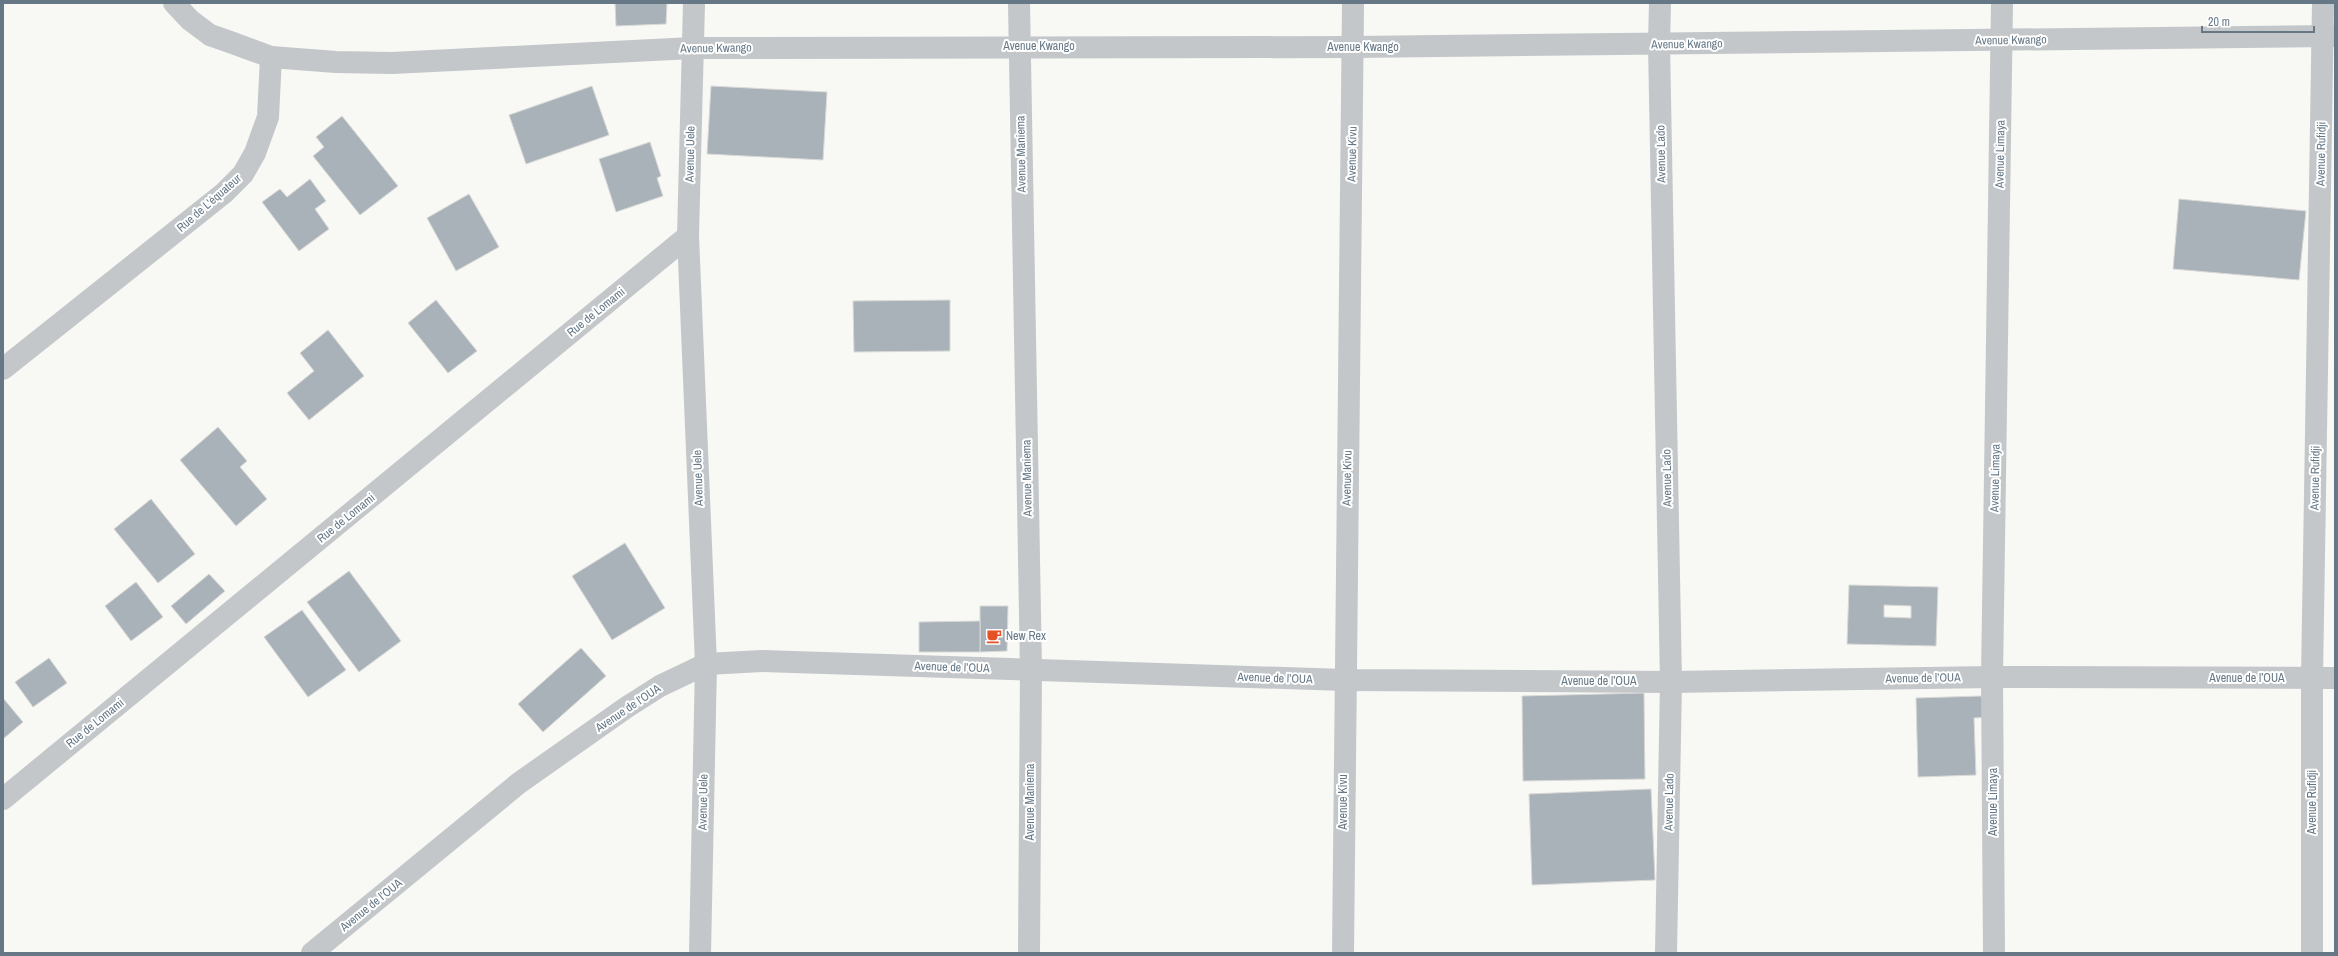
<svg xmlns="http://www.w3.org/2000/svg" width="2338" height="956" font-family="'Archivo Narrow',sans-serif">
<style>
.building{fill:#a9b2b8;stroke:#d9d9d7;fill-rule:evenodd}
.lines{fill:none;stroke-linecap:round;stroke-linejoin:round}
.minor{stroke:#c3c7ca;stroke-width:22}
.tertiary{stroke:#c3c7ca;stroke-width:22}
.labels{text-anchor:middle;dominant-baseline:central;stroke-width:4;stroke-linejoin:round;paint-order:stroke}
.street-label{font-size:12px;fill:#667886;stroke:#fff}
.poi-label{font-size:12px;fill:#667886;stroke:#fff;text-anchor:start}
</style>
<rect width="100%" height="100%" fill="#f8f8f5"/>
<g class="building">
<path d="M615,3H667L666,24L616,26Z"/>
<path d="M592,86L609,135L526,164L509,115Z"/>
<path d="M711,86L827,92L823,160L707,154Z"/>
<path d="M342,116L398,186L360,215L313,156L324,147L316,137Z"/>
<path d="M650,142L661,176L657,178L663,196L616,212L599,159Z"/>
<path d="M310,179L326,201L315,209L329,229L299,251L262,202L280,189L287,197Z"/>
<path d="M469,194L499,247L456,271L427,218Z"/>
<path d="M2179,199L2306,211L2299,280L2173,269Z"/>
<path d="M436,300L477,351L448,373L408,323Z"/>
<path d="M950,300V351L854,352L853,301Z"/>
<path d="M328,330L364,376L309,420L287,393L314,371L300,353Z"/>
<path d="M218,427L247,461L240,467L267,499L236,526L180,460Z"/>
<path d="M151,499L195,554L158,583L114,529Z"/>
<path d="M625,543L665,608L612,640L572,576Z"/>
<path d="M349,571L401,641L359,672L307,602Z"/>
<path d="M209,574L225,591L186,624L171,606Z"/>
<path d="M136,582L163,617L131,641L105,606Z"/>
<path d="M1849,585L1938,587L1936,646L1847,644ZM1884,605L1911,606V618L1884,617Z"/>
<path d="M980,606H1008L1007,651L980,652Z"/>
<path d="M302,610L346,670L308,697L264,637Z"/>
<path d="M980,621V652H919V622Z"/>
<path d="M581,648L606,676L543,732L518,704Z"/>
<path d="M49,658L67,683L33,707L15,682Z"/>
<path d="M1644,693L1645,779L1523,781L1522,696Z"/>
<path d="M1981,696L1992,717L1974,718L1976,775L1918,777L1916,698Z"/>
<path d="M3,698L23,722L3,739Z"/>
<path d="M1651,789L1655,880L1532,885L1529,794Z"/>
</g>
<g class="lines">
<g class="minor">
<path d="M174,3L190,20L210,35L230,42L271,57L336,62L392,63L693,48L1353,47L2335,36"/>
<path d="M694,3L688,236L706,664L700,953"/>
<path d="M1019,3L1031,670L1029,953"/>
<path d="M1660,3L1659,44L1671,682L1666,953"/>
<path d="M3,369L224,193L243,174L255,153L268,117L271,57"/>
<path d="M3,799L688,236"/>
<path d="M1343,953L1353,3"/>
<path d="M1994,953L1992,677L2002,3"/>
<path d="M2312,953V678L2323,3"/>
</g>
<path class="tertiary" d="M312,953L519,783L627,707L660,686L706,664L762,661L1344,680L1671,682L1992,677L2335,678"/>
</g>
<defs>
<g id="cafe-bare" transform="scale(1.2)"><path d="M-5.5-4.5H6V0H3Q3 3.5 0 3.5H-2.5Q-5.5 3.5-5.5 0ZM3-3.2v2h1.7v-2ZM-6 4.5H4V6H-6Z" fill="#e55127" stroke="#fff" stroke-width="2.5" paint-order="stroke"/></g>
</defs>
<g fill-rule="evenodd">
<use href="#cafe-bare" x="994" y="636"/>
</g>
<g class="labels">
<g class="street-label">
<text transform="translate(2011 40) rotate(-1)">Avenue Kwango</text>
<text transform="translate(1687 44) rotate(-1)">Avenue Kwango</text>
<text x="1039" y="46">Avenue Kwango</text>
<text x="1363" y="47">Avenue Kwango</text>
<text transform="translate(716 48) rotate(-1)">Avenue Kwango</text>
<text transform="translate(690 154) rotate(-89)">Avenue Uele</text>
<text transform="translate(1021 154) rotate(-91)">Avenue Maniema</text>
<text transform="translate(1352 154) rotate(-89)">Avenue Kivu</text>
<text transform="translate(1661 154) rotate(-91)">Avenue Lado</text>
<text transform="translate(2000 154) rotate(-89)">Avenue Limaya</text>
<text transform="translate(2321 154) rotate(-89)">Avenue Rufidji</text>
<text transform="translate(209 203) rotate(-41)">Rue de L'équateur</text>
<text transform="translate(596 312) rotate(-39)">Rue de Lomami</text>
<text transform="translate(698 478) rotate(-92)">Avenue Uele</text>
<text transform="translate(1027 478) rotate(-91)">Avenue Maniema</text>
<text transform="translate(1347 478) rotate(-89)">Avenue Kivu</text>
<text transform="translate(1667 478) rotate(-91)">Avenue Lado</text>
<text transform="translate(1995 478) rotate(-89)">Avenue Limaya</text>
<text transform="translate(2315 478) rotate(-89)">Avenue Rufidji</text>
<text transform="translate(346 518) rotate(-39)">Rue de Lomami</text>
<text transform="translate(952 667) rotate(2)">Avenue de l’OUA</text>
<text transform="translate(1275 678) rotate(2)">Avenue de l’OUA</text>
<text transform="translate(1923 678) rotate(-1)">Avenue de l’OUA</text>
<text x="2247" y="678">Avenue de l’OUA</text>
<text x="1599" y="681">Avenue de l’OUA</text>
<text transform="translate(628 708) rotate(-34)">Avenue de l’OUA</text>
<text transform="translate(95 723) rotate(-39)">Rue de Lomami</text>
<text transform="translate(703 802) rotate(-89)">Avenue Uele</text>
<text transform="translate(1030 802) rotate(-90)">Avenue Maniema</text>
<text transform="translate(1343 802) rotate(-90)">Avenue Kivu</text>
<text transform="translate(1669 802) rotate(-89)">Avenue Lado</text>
<text transform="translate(1993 802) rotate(-90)">Avenue Limaya</text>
<text transform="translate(2312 802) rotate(-90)">Avenue Rufidji</text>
<text transform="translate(371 905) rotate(-39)">Avenue de l’OUA</text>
</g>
<g class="poi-label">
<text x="1006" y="636">New Rex</text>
</g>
</g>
<rect width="2338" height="956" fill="none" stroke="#667886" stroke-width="8"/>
<path d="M2202 26v6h112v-6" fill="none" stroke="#667886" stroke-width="2"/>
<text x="2208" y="26" font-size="12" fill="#667886" stroke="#ffffff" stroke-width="3" paint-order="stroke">20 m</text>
</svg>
